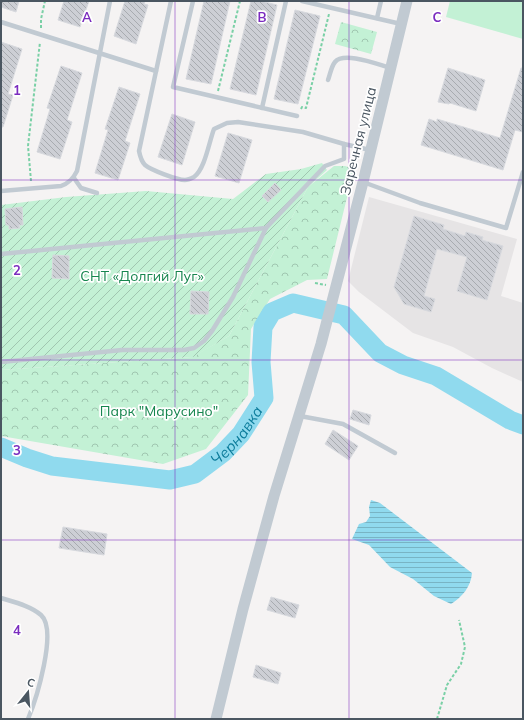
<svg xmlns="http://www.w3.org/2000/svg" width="524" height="720" font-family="Mulish,sans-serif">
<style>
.education{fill:#e6e4e5}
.forest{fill:url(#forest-crowns)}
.garden{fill:url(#garden-furrows)}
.pitch{fill:#c3f1d5}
.water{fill:url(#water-rules)}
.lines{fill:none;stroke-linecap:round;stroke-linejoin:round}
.river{stroke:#90daee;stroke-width:19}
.building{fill:url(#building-back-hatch);stroke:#d7d9de}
.path{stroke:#7ad0a6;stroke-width:2;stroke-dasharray:3 2;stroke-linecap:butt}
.service{stroke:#c1cad2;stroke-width:4.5}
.tertiary{stroke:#c1cad2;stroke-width:11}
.grid{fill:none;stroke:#7b2cbf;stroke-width:1;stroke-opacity:0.55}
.labels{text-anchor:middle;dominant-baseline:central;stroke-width:3.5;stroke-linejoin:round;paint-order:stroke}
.street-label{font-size:14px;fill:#4a5661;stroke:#fff}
.park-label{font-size:14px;fill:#17864f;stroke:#fff}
.water-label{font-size:15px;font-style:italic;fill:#0c7c9b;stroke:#fff}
.grid-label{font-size:13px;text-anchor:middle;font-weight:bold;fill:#7b2cbf;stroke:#fff;stroke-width:3.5;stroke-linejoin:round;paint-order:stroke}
</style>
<defs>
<pattern id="forest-crowns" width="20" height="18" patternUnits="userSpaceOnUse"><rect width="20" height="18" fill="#c3f1d5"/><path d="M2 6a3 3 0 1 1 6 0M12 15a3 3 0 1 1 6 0" fill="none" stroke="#a0c6b0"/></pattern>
<pattern id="garden-furrows" width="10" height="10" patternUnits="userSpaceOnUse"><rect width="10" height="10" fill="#c3f1d5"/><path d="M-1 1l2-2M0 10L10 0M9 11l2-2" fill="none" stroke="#a0c6b0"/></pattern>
<pattern id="water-rules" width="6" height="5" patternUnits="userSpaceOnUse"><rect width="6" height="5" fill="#90daee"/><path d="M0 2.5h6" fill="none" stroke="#78b4c4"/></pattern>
<pattern id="building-back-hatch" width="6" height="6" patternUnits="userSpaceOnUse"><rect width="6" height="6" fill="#cdcfd5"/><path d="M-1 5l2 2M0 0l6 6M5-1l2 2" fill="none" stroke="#a8abb0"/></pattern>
</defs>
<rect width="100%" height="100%" fill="#f5f3f3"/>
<path class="education" d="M369,197L517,239L501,296L523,303V382L492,368L453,347L413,333L359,292L348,281Z"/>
<g class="forest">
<path d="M341,22L377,32L371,54L335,44Z"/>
<path d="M334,166H345L354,169L327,279L307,280L270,299L251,329L248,395L206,449L163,464L1,436V370L192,357L229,336L308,187Z"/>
</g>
<path class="garden" d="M322,163L327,170L308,187L229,336L193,357L1,370V205L66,197L146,191L233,199L266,174L301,169Z"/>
<path class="pitch" d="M450,1H523V39L446,17Z"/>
<path class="water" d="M371,500L380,503L472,573C471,587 462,597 451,604L434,596L413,579L390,567L369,545L352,539L359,524L366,522L370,516L369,507Z"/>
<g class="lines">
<path class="river" id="s1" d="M1,447L27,458L52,466L170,480L195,474L223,453L241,434L264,398L261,362L263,327L272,312L293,303L344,315L380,353L403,365L436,376L510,420L523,425"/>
</g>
<g class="building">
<path d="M1,1H19L16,12L1,7Z"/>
<path d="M64,1H89L80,27L58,20Z"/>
<path d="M125,1H145L144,4L148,5L136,44L114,36Z"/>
<path d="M204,1H230L211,84L186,79Z"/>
<path d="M251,1H261L277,5L256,95L230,89Z"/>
<path d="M295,10L320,16L298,104L274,99Z"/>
<path d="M1,42L22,49L8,94L13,95L3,127H1Z"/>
<path d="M61,66L82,73L67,120L72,122L60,159L37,152L50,109L47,108Z"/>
<path d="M448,68L485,80L476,111L450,103L449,104L438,102Z"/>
<path d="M521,68H523V132L515,130L503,170L421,145L429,119L437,122V119L500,138Z"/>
<path d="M119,87L140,94L125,141L130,143L118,180L95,173L108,130L105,129Z"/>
<path d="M172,114L195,122L182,165L158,157Z"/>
<path d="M228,133L252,140L239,183L215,176Z"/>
<path d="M275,183L281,190L268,202L262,196Z"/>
<path d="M22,207L23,225H19L20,228L9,229V225H6L5,209Z"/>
<path d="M414,216L444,225L443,229L465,236L466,232L483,237L482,240L503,246L487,300L457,291L467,257L437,249L424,296L435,299L431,312L404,304L394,287Z"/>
<path d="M53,255L69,256V279L52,278Z"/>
<path d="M191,291L209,292L208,314H190Z"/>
<path d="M353,410L371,415L369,425L350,419Z"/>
<path d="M333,430L358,446L349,460L325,444Z"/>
<path d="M63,527L107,534L104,555L59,548Z"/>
<path d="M271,597L299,605L295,618L267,610Z"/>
<path d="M256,665L281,673L278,684L253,677Z"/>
</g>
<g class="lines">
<g class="path">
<path d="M41,28V19L45,1"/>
<path d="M218,91L240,1"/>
<path d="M301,109L302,107L306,108L329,14"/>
<path d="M31,181L28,146L40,42"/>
<path d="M315,283L326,285"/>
<path d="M437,719L447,685L461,664L465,647L459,620"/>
</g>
<g class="service">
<path d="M171,1L139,151C140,156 141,161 145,165C151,170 177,180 185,180C188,180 192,178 194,177C205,169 209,142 214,129L227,123L238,122L303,132L344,144"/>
<path d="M193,1L173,87L297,116"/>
<path d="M302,1L401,24"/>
<path d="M377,18L381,1"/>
<path d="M1,22L156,71"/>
<path d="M328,80C330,75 331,67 335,62C344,51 379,65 391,68"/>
<path d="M262,108L286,1"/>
<path d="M74,178L81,188L97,193"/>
<path d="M363,182L420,203L506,228L523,172"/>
<path d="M1,191L61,186C69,183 73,179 77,171L110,1"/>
<path d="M1,254L266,228L325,166L344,159V144L370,150"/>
<path d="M1,362L122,350H184L194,348L204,341L212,331L233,297L266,228"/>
<path d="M300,416L343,424L395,453"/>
<path d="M1,598C14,602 31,606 41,615C58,630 36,700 28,719"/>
</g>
<path class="tertiary" d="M216,719L243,609L274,496L321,344L363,182L407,1"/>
</g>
<path class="grid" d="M175,1V719M349,1V719M1,180H523M1,360H523M1,540H523"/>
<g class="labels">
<g class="street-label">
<text transform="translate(358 141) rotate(-76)">Заречная улица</text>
</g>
<g class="park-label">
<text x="142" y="276">СНТ «Долгий Луг»</text>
<text x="159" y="411">Парк "Марусино"</text>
</g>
<g class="water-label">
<text stroke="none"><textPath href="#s1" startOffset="256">Чернавка</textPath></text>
</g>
</g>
<g class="grid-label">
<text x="87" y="22">A</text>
<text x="262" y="22">B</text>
<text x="437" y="22">C</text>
<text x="17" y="95">1</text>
<text x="17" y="275">2</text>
<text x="17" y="455">3</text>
<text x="17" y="635">4</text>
</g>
<rect width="524" height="720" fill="none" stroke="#4a5661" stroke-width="4"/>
<g transform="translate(28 692) rotate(17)" stroke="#ffffff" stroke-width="3" paint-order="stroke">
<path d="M0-3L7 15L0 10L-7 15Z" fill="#4a5661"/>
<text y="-6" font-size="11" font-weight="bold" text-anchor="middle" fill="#4a5661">С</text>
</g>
</svg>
